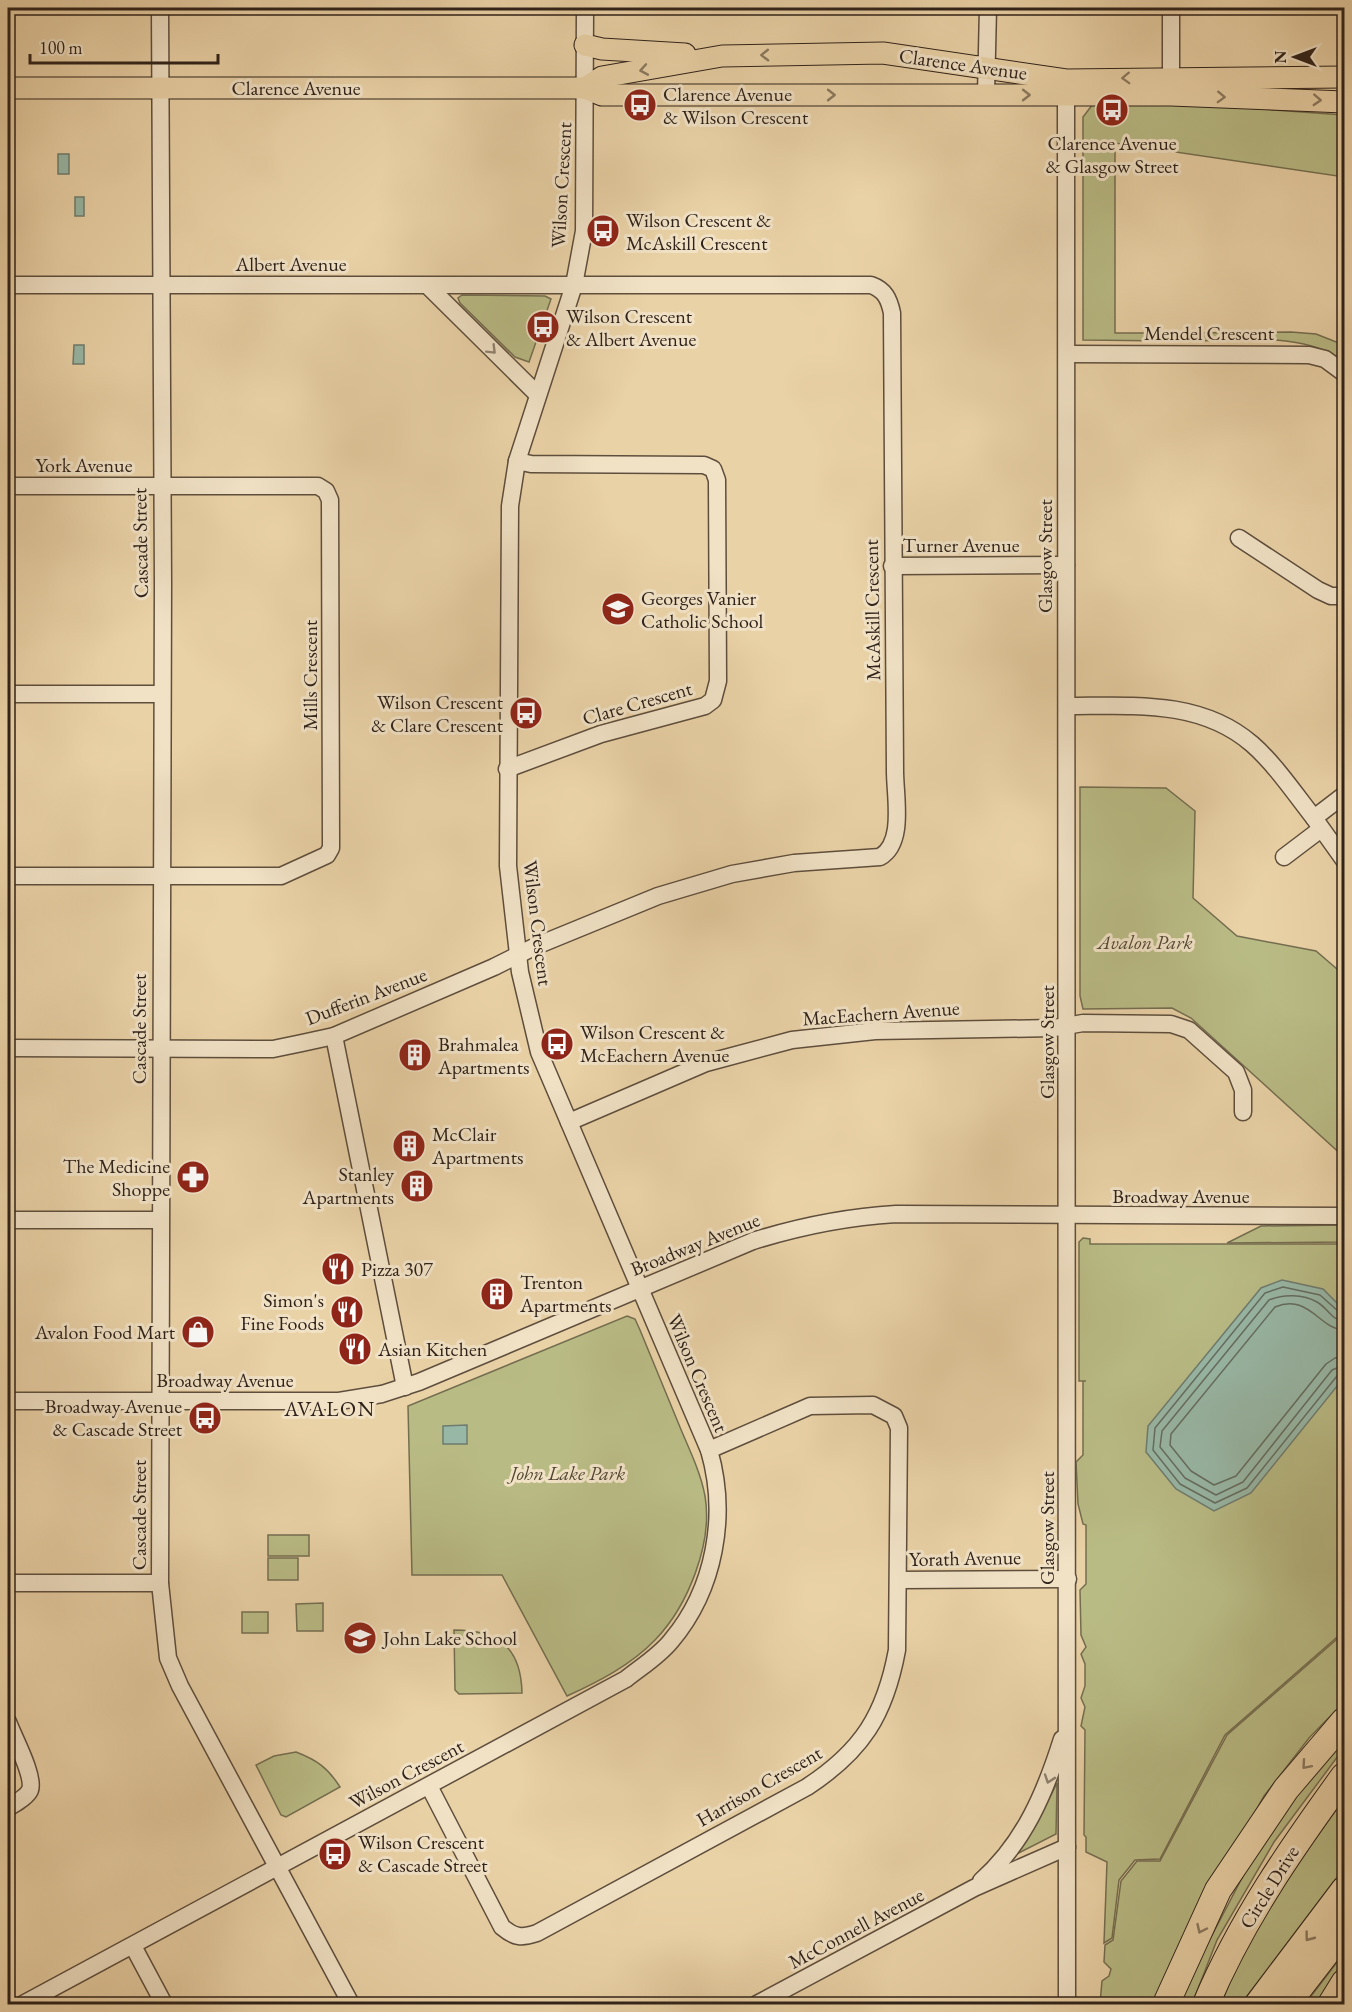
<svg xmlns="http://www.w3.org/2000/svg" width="1352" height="2012" font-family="'EB Garamond',serif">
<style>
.green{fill:#b9bb85;stroke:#746e50;stroke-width:1.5}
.water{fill:#98b8a7;stroke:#6e7c6f;stroke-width:1.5}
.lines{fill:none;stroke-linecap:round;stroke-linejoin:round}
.shore{stroke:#646d60;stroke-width:1.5}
.minor-casing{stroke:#5e4e3d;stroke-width:19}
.major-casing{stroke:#2f221a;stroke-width:23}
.highway-casing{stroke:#2f221a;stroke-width:28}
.minor{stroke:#f1e2c6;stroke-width:16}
.major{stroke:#ead2a7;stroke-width:21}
.highway{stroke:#ead2a7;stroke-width:26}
.oneway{stroke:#8c7a60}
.oneway2{stroke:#908270}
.labels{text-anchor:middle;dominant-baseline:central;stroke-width:6;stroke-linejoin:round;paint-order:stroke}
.street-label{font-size:20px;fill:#2f221a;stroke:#f1e2c6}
.poi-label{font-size:20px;fill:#2f221a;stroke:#f1e2c6;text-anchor:start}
.park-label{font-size:20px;font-style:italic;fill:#524835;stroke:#f1e2c6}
.neighbourhood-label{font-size:21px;letter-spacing:1.5px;fill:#2f221a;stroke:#f1e2c6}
</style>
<rect width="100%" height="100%" fill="#ead2a7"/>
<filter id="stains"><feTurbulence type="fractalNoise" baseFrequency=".00333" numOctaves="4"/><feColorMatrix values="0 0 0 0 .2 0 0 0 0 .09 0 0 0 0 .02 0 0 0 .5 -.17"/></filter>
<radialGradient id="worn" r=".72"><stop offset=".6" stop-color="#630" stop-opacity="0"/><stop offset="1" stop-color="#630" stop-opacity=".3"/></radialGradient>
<g class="green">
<path d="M1093,104H1191L1344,115V177L1115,143V333H1171V341L1083,340V117Z"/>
<path d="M462,295L545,296L551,299L529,362L515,357L460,303L458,298Z"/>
<path d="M1291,332L1316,334L1344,345V361C1301,331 1241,341 1190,341L1191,333Z"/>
<path d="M1080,787L1166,788L1195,811L1193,898L1237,936L1316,951L1344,975V1157L1191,1018L1172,1008L1083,1009L1080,996Z"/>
<path d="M1344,1225V1242L1227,1243L1261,1226Z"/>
<path d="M1083,1238L1090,1239V1244H1344V1631L1225,1735L1160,1859L1135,1860L1119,1880L1112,1938L1104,1943L1107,1862L1086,1852V1837L1084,1835L1085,1730L1081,1726L1085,1707L1081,1698L1085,1686V1664L1081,1654L1086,1647L1081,1635L1080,1590L1086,1584V1525L1083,1524L1078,1504L1076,1462L1083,1455V1381H1086H1079V1242Z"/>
<path d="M627,1316L635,1319L640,1330C654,1364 668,1398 682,1432C691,1453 701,1474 705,1496C713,1543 688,1606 655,1640C631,1665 598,1682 567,1696L502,1575H412L408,1406Z"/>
<rect x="268" y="1535" width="41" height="21"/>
<path d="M298,1558V1580H268V1558Z"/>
<path d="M323,1603V1631H297L296,1604Z"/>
<rect x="242" y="1612" width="26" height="21"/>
<path d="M454,1630C498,1630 521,1647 522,1693L459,1694L455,1690Z"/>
<path d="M1344,1633V1702L1309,1738L1264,1796L1235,1848L1157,2004H1100L1102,1981L1109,1976L1111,1969L1104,1962L1105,1945L1113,1940L1121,1881L1137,1861H1160L1227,1735Z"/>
<path d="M1344,1732V1748L1274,1842L1217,1940L1192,2004H1176L1263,1838Z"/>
<path d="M296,1752C317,1760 328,1768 340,1787L286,1817L281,1815L256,1765L274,1756Z"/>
<path d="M1057,1783L1056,1834L1013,1856L1038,1821Z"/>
<path d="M1344,1799V1868L1241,2004H1221C1250,1926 1296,1866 1344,1799Z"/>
<path d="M1344,1953V1960L1316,2004H1305Z"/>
</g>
<g class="water">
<rect x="58" y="154" width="11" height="20"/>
<rect x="75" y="197" width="9" height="19"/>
<path d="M74,345H84V364H73Z"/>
<path d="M1282,1280L1323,1289L1344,1310V1373L1342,1380L1251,1493L1214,1511L1176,1489L1146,1452L1148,1426L1261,1288Z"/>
<path d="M467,1425V1444H443V1426Z"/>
</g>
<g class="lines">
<g class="shore">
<path d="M1344,1314L1339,1312L1320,1295L1283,1287L1265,1293L1155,1428L1153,1450L1180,1484L1215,1503L1247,1488L1337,1376L1344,1373"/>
<path d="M1344,1321C1331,1320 1328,1308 1317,1302C1303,1294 1283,1294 1269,1300L1162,1431L1160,1447L1185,1478L1216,1495L1243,1482L1332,1370L1344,1365"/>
<path d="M1344,1330C1319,1329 1309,1293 1275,1307L1171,1434L1170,1445L1191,1471L1214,1485L1236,1476L1326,1364L1335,1358L1344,1356"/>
</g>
<g class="minor-casing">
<g id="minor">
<path d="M160,8L163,584L160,1583L168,1658L180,1686L351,2004"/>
<path d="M1171,8V89"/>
<path d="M1066,84L1067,2004"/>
<path d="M986,94L988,8"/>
<path d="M8,285H871C885,290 889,299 892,313L895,771C895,797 905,843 880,857L794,863L732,874L658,896L536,946L494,967L334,1036L302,1043L273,1049L8,1048"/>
<path d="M428,286L537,394"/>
<path d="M1068,354L1309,355L1325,359L1344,373"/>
<path d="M8,486H318L326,491L330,500L331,839V848L327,855L281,876H8"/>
<path d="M1239,538L1318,590L1331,596H1344"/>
<path d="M892,566L1066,565"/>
<path d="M8,694H161"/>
<path d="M1067,706C1131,706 1200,699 1252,744C1274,763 1296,795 1314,818L1344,795"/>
<path d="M507,769L601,734L705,706L713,700L718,681L717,480L713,469L704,465L531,464L517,461"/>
<path d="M1314,818L1344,860"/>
<path d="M1284,857L1321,829"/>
<path d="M334,1036L405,1387"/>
<path d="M569,1122L706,1063L792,1040L875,1031L1054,1028L1083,1023L1171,1024L1189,1030L1236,1072L1243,1090V1112"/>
<path d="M8,1220H159"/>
<path d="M8,1401H339L382,1394L419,1382L753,1241C801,1226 846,1217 896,1214L1344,1216"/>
<path d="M899,1580L1068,1579"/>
<path d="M8,1583H160"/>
<path d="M8,1722C13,1736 35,1776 30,1790C27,1797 14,1804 8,1808"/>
<path d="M429,1786L502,1927C515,1938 522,1938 537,1933L807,1787C862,1751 885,1715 897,1650L899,1428L894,1416L873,1405L810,1406L709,1450"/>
<path d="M981,1881C1024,1843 1045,1793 1062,1739"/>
<path d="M133,1946L164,2004"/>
<path d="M23,2004L626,1679C641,1667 659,1656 671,1641C715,1589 728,1515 709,1450L539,1052L520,972L508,866L510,506L517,461L574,285L584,231L585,8"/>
<path d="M757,2004L974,1888L1067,1847"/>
</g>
</g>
<g class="major-casing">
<g id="major">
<path d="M585,45L602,49L685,54"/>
<path d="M8,88H585L602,95H1171L1344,102"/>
<path d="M585,88L602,77L722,56L883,53L1066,80L1344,77"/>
</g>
</g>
<g class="highway-casing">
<g id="highway">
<path d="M1166,2004L1218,1890L1286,1789L1344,1721"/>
<path d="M1206,2004C1241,1921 1291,1849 1344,1776"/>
<path d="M1258,2004L1344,1890"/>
<path d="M1287,2004L1344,1930"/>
<path d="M1331,2004L1344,1983"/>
</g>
</g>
<use href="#minor" class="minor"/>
<use href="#major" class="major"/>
<use href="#highway" class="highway"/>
</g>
<defs><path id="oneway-chevron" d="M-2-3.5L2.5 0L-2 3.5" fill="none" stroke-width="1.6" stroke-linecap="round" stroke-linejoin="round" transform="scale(1.5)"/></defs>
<g class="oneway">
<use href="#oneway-chevron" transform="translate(765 55) rotate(179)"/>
<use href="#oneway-chevron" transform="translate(644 70) rotate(170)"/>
<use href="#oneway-chevron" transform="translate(1126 78) rotate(178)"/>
<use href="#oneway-chevron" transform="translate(831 95)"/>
<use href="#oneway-chevron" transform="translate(1026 95)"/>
<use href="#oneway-chevron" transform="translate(1221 97) rotate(2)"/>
<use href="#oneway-chevron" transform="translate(1317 100) rotate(3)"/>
<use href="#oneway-chevron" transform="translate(1306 1765) rotate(131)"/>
<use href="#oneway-chevron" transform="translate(1201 1929) rotate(115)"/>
<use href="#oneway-chevron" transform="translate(1309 1937) rotate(127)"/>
</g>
<g class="oneway2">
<use href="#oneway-chevron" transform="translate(492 350) rotate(45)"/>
<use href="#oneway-chevron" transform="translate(1049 1779) rotate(109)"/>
</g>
<defs>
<g id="bus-disc" transform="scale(1.725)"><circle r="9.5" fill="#8f2418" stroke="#f1e2c6"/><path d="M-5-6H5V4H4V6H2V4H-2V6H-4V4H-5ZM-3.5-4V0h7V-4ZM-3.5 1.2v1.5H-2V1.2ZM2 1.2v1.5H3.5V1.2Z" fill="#fff"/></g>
<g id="school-disc" transform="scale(1.725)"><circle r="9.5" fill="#8f2418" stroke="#f1e2c6"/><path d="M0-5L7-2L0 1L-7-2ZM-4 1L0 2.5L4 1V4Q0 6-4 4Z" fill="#fff"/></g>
<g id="building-disc" transform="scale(1.725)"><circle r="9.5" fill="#8f2418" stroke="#f1e2c6"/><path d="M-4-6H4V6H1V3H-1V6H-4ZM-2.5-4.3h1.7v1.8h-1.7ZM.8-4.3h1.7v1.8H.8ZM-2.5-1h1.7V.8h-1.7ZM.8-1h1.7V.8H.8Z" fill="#fff"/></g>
<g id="pharmacy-disc" transform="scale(1.725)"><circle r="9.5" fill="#8f2418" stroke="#f1e2c6"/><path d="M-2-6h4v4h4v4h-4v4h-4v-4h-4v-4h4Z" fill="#fff"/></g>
<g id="restaurant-disc" transform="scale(1.725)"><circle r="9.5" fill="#8f2418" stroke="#f1e2c6"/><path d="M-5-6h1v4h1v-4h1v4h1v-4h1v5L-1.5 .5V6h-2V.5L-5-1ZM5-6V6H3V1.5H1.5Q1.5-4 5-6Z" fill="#fff"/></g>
<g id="shop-disc" transform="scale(1.725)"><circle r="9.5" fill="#8f2418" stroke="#f1e2c6"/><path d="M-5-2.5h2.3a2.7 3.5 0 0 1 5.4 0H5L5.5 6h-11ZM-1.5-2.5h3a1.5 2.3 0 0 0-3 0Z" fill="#fff"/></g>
</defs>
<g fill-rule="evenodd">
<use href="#bus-disc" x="640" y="105"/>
<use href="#bus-disc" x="1112" y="110"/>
<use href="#bus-disc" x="603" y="231"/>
<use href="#bus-disc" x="543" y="327"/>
<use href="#school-disc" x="618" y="609"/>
<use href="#bus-disc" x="526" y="713"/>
<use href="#bus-disc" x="557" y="1044"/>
<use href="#building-disc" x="415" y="1055"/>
<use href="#building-disc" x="409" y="1146"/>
<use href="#pharmacy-disc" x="193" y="1177"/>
<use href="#building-disc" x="417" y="1186"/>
<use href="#restaurant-disc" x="338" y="1269"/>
<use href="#building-disc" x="497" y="1294"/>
<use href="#restaurant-disc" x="347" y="1312"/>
<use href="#shop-disc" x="198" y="1332"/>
<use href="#restaurant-disc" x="355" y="1349"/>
<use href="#bus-disc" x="205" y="1418"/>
<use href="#school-disc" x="360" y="1638"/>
<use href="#bus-disc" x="335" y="1854"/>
</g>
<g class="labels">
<g class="street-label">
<text transform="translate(963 64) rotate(8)">Clarence Avenue</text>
<text x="296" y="88">Clarence Avenue</text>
<text transform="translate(561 185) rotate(-87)">Wilson Crescent</text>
<text x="291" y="264">Albert Avenue</text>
<text x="1209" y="333">Mendel Crescent</text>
<text x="84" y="465">York Avenue</text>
<text transform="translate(140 543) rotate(-91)">Cascade Street</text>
<text x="961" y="545">Turner Avenue</text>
<text transform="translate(1045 556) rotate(-90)">Glasgow Street</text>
<text transform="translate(872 610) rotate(-91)">McAskill Crescent</text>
<text transform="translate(310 675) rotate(-90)">Mills Crescent</text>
<text transform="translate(637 703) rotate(-16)">Clare Crescent</text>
<text transform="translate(538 923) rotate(83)">Wilson Crescent</text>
<text transform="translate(366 996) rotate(-21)">Dufferin Avenue</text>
<text transform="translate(881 1013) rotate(-4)">MacEachern Avenue</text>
<text transform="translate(139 1029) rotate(-90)">Cascade Street</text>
<text transform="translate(1047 1042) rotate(-90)">Glasgow Street</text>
<text x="1181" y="1196">Broadway Avenue</text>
<text transform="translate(695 1244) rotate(-22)">Broadway Avenue</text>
<text transform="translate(698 1373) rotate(67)">Wilson Crescent</text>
<text x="225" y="1380">Broadway Avenue</text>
<text transform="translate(139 1515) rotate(-90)">Cascade Street</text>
<text transform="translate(1047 1528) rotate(-90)">Glasgow Street</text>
<text transform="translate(965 1558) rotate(-1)">Yorath Avenue</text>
<text transform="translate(406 1774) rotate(-28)">Wilson Crescent</text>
<text transform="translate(759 1786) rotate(-30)">Harrison Crescent</text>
<text transform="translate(1269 1887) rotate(-58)">Circle Drive</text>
<text transform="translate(856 1928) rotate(-28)">McConnell Avenue</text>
</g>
<g class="poi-label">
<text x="663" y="94">Clarence Avenue<tspan x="663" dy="23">&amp; Wilson Crescent</tspan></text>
<text x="1112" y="143" text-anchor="middle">Clarence Avenue<tspan x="1112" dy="23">&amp; Glasgow Street</tspan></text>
<text x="626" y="220">Wilson Crescent &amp;<tspan x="626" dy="23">McAskill Crescent</tspan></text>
<text x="566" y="316">Wilson Crescent<tspan x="566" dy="23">&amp; Albert Avenue</tspan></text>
<text x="641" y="598">Georges Vanier<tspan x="641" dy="23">Catholic School</tspan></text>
<text x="503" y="702" text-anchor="end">Wilson Crescent<tspan x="503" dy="23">&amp; Clare Crescent</tspan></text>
<text x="580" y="1032">Wilson Crescent &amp;<tspan x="580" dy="23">McEachern Avenue</tspan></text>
<text x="438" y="1044">Brahmalea<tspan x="438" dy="23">Apartments</tspan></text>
<text x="432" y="1134">McClair<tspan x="432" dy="23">Apartments</tspan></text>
<text x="170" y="1166" text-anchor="end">The Medicine<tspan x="170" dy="23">Shoppe</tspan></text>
<text x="394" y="1174" text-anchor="end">Stanley<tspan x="394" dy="23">Apartments</tspan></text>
<text x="361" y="1269">Pizza 307</text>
<text x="520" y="1282">Trenton<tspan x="520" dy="23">Apartments</tspan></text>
<text x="324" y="1300" text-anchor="end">Simon's<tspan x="324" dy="23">Fine Foods</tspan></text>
<text x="175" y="1332" text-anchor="end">Avalon Food Mart</text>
<text x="378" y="1349">Asian Kitchen</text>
<text x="182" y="1406" text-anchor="end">Broadway Avenue<tspan x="182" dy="23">&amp; Cascade Street</tspan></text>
<text x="383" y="1638">John Lake School</text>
<text x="358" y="1842">Wilson Crescent<tspan x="358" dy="23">&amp; Cascade Street</tspan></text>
</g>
<g class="park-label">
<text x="1145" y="942">Avalon Park</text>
<text x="568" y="1473">John Lake Park</text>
</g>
<g class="neighbourhood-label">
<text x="330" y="1408">AVALON</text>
</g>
</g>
<rect width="1352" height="2012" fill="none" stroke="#ead2a7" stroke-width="30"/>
<rect x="9" y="9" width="1334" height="1994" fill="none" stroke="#2f221a" stroke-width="3"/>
<rect x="15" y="15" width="1322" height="1982" fill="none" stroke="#2f221a" stroke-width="1.5"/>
<g transform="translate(1295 57) rotate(270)" stroke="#f1e2c6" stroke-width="4.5" paint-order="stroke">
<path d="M0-4.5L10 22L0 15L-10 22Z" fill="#2f221a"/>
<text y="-9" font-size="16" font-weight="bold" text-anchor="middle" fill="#2f221a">N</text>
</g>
<path d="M30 54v9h188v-9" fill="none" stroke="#2f221a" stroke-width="3"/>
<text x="39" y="54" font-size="18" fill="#2f221a" stroke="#f1e2c6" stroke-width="4.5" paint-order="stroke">100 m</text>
<rect width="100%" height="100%" filter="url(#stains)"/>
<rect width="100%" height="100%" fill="url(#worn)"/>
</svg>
